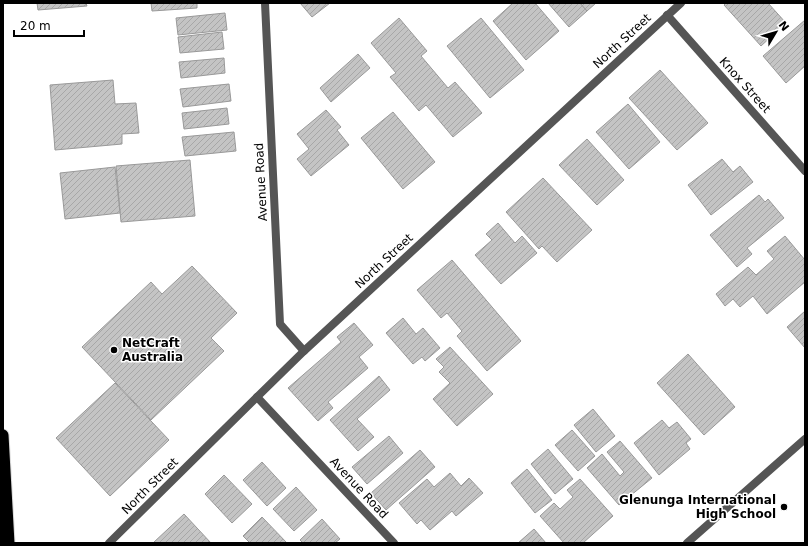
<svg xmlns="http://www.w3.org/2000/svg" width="808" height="546" font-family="'DejaVu Sans',sans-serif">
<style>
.building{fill:url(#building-hatch);stroke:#999}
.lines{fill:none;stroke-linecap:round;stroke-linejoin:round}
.trunk-casing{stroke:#dbdbdb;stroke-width:13}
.minor{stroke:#555;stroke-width:8}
.tertiary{stroke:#555;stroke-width:8}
.trunk{stroke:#000;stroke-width:11}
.poi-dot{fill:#000;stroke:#fff;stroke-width:1.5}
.labels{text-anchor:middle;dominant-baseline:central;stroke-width:3;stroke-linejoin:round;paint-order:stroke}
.street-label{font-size:12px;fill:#000;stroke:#fff}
.poi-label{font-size:12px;font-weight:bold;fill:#000;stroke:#fff;text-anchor:start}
</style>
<defs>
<pattern id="building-hatch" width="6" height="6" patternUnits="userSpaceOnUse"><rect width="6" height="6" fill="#c4c4c4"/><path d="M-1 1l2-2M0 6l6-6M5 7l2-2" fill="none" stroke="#a7a7a7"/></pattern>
</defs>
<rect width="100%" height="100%" fill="#fff"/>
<g class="building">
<path d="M37,3H86L87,6L38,10Z"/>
<path d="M151,3H197V8L152,11Z"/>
<path d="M300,3H330L312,17Z"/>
<path d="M513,3H535L559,31L526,60L493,21Z"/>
<path d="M548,3H580L587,11L569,27Z"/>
<path d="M580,3H596L587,11Z"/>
<path d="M726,3H768L786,23L761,46L724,5Z"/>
<path d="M225,13L227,30L178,35L176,18Z"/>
<path d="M399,18L427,51L421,56L448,88L455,82L482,113L453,137L426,105L419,111L390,77L396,73L371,43Z"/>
<path d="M481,18L524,70L490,98L447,46Z"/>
<path d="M805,20V66L786,83L763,56Z"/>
<path d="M222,32L224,49L180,53L178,37Z"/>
<path d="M358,54L370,68L331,102L320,88Z"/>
<path d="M224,58L225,73L181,78L179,62Z"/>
<path d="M660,70L708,123L677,150L629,98Z"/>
<path d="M113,80L115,104L136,103L139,133L122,134V144L55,150L50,85Z"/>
<path d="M229,84L231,101L183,107L180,89Z"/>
<path d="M628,104L660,142L629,169L596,132Z"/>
<path d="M227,108L229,124L184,129L182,113Z"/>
<path d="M326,110L341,127L337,130L349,145L311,176L297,159L309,149L297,134Z"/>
<path d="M393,112L435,162L403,189L361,138Z"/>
<path d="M234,132L236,151L185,156L182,137Z"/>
<path d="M587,139L624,180L597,205L559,165Z"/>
<path d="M722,159L733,172L740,166L753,182L711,215L688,185Z"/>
<path d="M190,160L195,216L121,222L116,166Z"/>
<path d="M115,167L120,213L65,219L60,173Z"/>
<path d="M543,178L592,230L557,262L542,246L539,249L506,212Z"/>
<path d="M759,195L765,202L768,199L784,218L747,248L752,254L737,267L710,235Z"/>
<path d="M498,223L515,243L522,236L537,253L501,284L475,255L492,240L486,234Z"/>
<path d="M785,236L805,260V282L767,314L753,296L740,307L733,299L725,306L716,294L748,267L756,275L774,259L767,251Z"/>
<path d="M452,260L521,341L487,371L457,336L462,331L447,313L441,318L417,290Z"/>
<path d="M192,266L237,313L211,338L224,351L151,420L82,347L151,282L162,294Z"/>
<path d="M805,311V348L787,327Z"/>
<path d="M403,318L416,334L423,328L440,348L425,361L422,357L413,364L386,333Z"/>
<path d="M354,323L373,345L359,357L368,368L328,402L333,408L318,421L288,388L341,342L337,337Z"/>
<path d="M450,347L493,394L457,426L433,399L450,383L439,372L444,367L436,359Z"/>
<path d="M688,354L735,407L704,435L657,383Z"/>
<path d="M379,376L390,390L357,419L374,437L358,451L330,420Z"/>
<path d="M115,383L169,440L110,496L56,438Z"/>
<path d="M593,409L615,436L596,452L574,425Z"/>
<path d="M662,420L669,428L677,422L691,439L686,443L690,449L659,475L634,443Z"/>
<path d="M572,430L595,456L578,471L555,445Z"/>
<path d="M389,436L403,453L367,484L352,467Z"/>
<path d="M620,441L652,478L619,505L587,468L602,454L620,476L624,472L607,452Z"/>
<path d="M548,449L573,479L555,494L531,464Z"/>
<path d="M420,450L435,467L386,510L371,493Z"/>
<path d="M262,462L286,488L267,506L243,480Z"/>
<path d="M527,469L552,500L535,513L511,483Z"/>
<path d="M450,473L461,486L469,478L483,493L456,516L452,511L430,530L421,520L417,524L399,503L427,479L434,487Z"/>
<path d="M224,475L252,504L232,523L205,494Z"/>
<path d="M580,479L613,516L583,543H564L540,516L554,503L560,509L573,497L567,490Z"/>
<path d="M296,487L317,510L294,531L273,509Z"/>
<path d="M184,514L211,543H153Z"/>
<path d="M262,517L287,543H250L243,536Z"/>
<path d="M322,519L340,539L335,543H303L300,540Z"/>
<path d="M534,529L546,543H518Z"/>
</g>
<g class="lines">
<g class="trunk-casing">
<path id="trunk" d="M3,435L9,543"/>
</g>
<g class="minor">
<path d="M265,3L280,324L304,351"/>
<path d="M667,15L805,171"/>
<path d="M257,397L394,543"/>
<path d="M109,543L257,397L304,351L681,3"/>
</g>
<path class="tertiary" d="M687,543L805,439"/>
<use href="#trunk" class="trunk"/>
</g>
<g class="poi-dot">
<circle cx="114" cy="350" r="4"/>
<circle cx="784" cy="507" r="4"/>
</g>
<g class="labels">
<g class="street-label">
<text transform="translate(622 41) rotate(-43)">North Street</text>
<text transform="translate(745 85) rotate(48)">Knox Street</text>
<text transform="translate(261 182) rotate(-93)">Avenue Road</text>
<text transform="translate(384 261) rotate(-43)">North Street</text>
<text transform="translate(150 486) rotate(-45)">North Street</text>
<text transform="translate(359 488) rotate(47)">Avenue Road</text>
</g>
<g class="poi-label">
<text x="122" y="343">NetCraft<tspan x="122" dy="14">Australia</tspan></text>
<text x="776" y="500" text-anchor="end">Glenunga International<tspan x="776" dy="14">High School</tspan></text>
</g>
</g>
<rect width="808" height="546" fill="none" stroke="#000000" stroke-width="8"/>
<g transform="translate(776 32) rotate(52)" stroke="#ffffff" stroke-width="3" paint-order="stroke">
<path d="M0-3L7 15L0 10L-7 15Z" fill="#000000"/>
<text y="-6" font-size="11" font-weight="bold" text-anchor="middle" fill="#000000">N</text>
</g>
<path d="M14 30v6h70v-6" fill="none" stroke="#000000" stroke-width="2"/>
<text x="20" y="30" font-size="12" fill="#000000" stroke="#ffffff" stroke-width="3" paint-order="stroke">20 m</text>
</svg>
